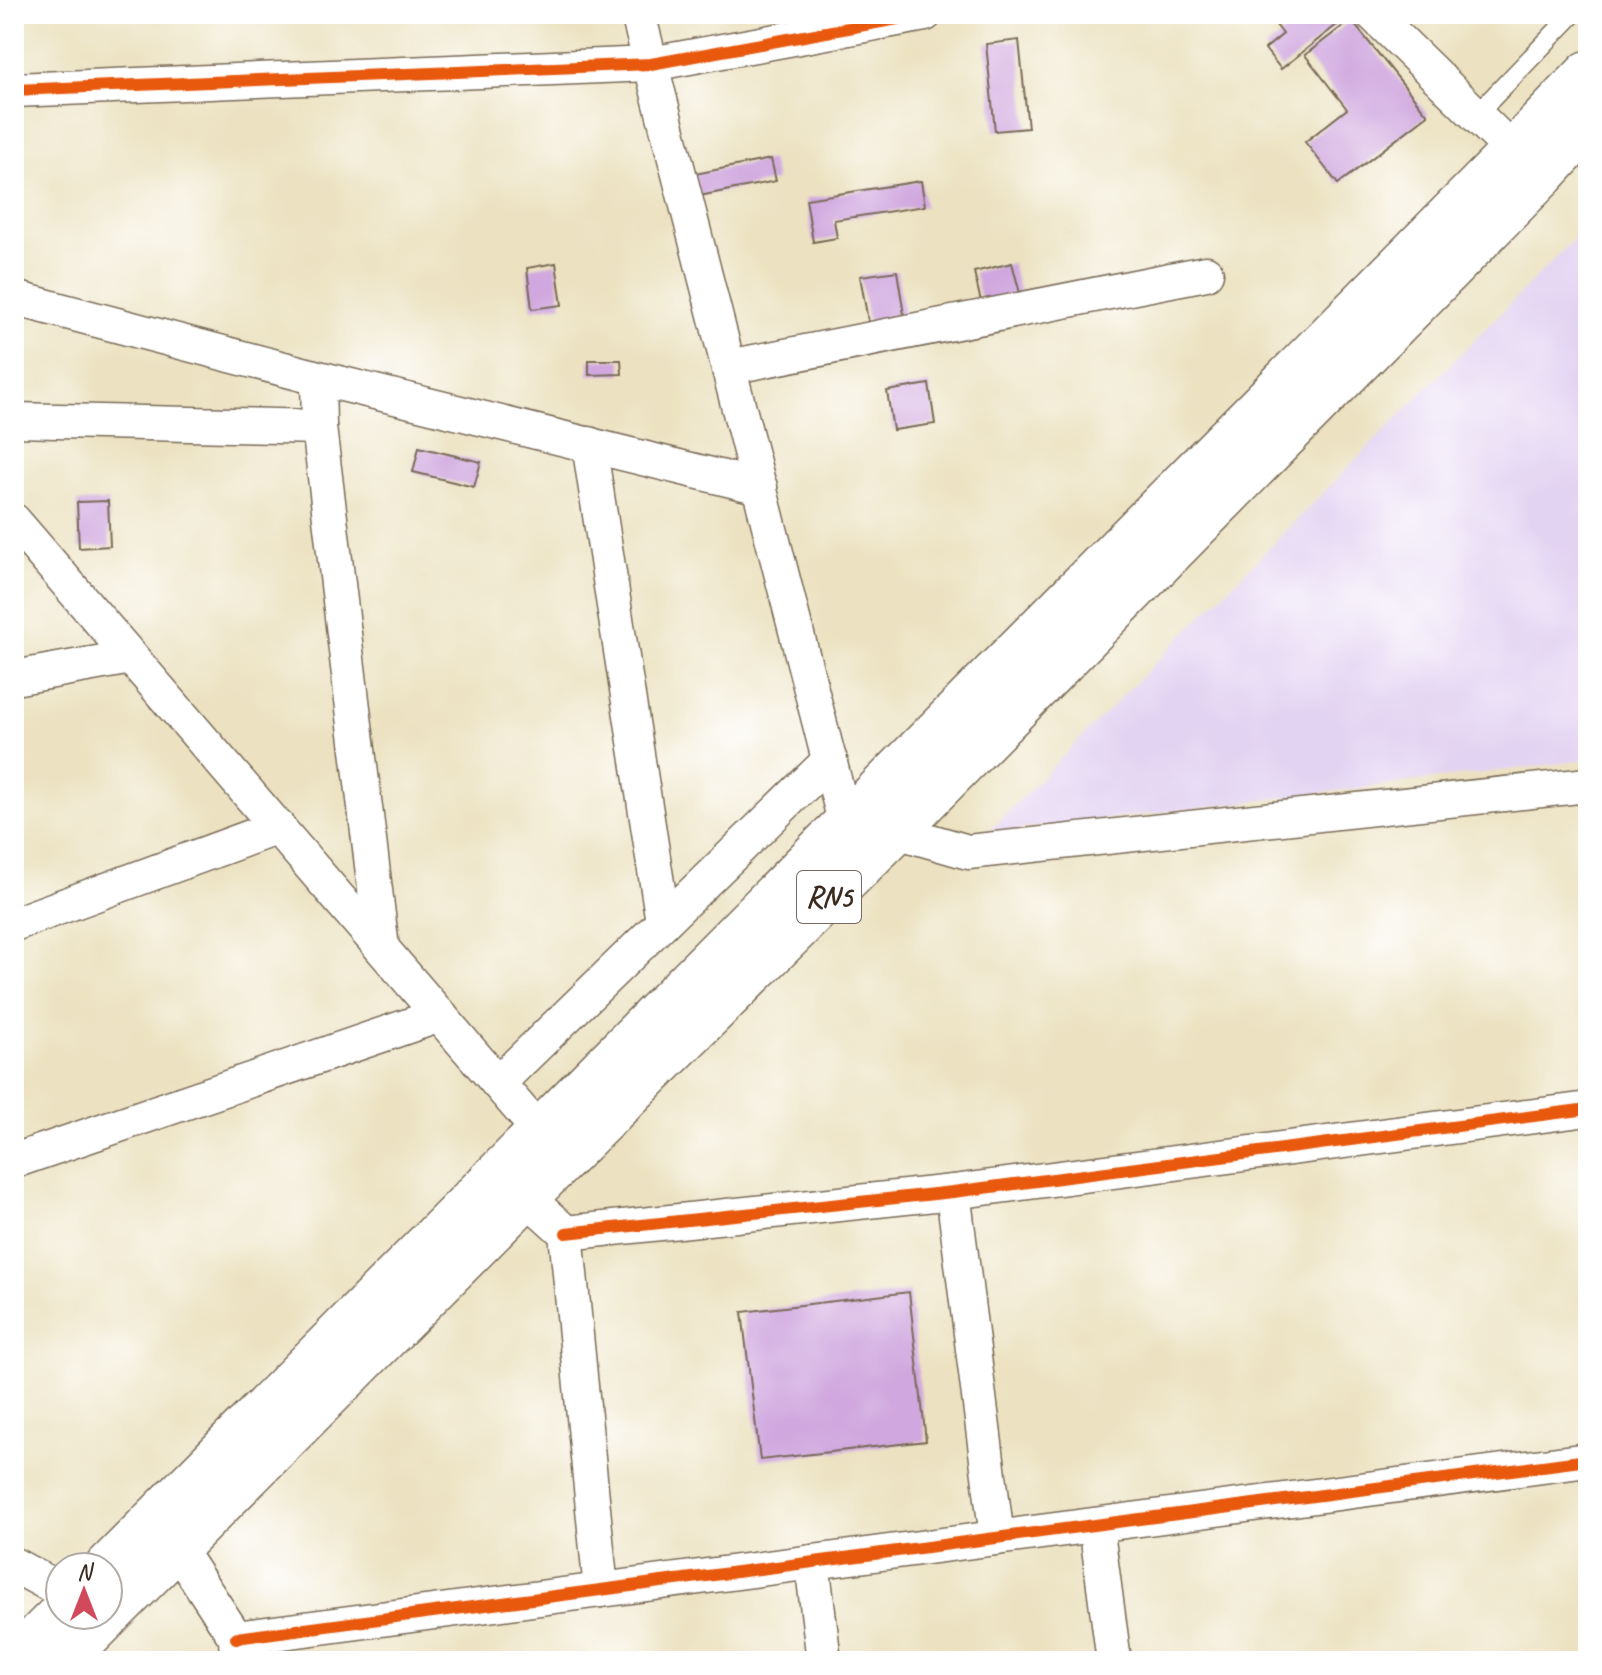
<svg xmlns="http://www.w3.org/2000/svg" width="1602" height="1675" font-family="Caveat,sans-serif">
<style>
.built{fill:#e3d3f2}
.building{fill:#d0a8df}
.lines{fill:none;stroke-linecap:round;stroke-linejoin:round}
.service-casing{stroke:#796a57;stroke-width:21}
.minor-casing{stroke:#796a57;stroke-width:37}
.trunk-casing{stroke:#796a57;stroke-width:47}
.service{stroke:#fff;stroke-width:18}
.minor{stroke:#fff;stroke-width:34}
.trunk{stroke:#fff;stroke-width:44}
.cycleway-casing{stroke:#fff;stroke-width:17}
.cycleway{stroke:#e8590c;stroke-width:12}
.labels{text-anchor:middle;dominant-baseline:central;stroke-width:6;stroke-linejoin:round;paint-order:stroke}
.shield{fill:#fff;stroke:#766a62;stroke-width:2}
.shield-label{font-size:30px;font-weight:bold;fill:#3b2a1e}
</style>
<rect width="100%" height="100%" fill="#fff"/>
<filter id="ink" filterUnits="userSpaceOnUse"><feTurbulence type="fractalNoise" baseFrequency=".0125" numOctaves="2"/><feDisplacementMap in="SourceGraphic" scale="16" xChannelSelector="R" yChannelSelector="G"/><feConvolveMatrix kernelMatrix="1 2 1 2 8 2 1 2 1" color-interpolation-filters="sRGB"/></filter>
<filter id="wash" filterUnits="userSpaceOnUse"><feTurbulence type="fractalNoise" baseFrequency=".006" numOctaves="4" result="noise"/><feDisplacementMap in="SourceGraphic" scale="32" xChannelSelector="R" yChannelSelector="G"/><feGaussianBlur stdDeviation="1.8" result="paint"/><feColorMatrix in="noise" values="0 0 0 0 0 0 0 0 0 0 0 0 0 0 0 0 0 1.4 0 .05"/><feComposite in="paint" operator="in"/></filter>
<g filter="url(#wash)">
<rect width="100%" height="100%" fill="#ece2c1"/>
<path class="built" d="M1588,225V760L986,834Z"/>
<g id="blocks">
<g class="building">
<path d="M1250,14H1331L1339,23L1281,69L1265,49L1283,34L1269,16L1259,25Z"/>
<path d="M1351,20L1428,115L1338,184L1305,142L1347,109L1305,55Z"/>
<path d="M1019,40L1028,128L995,131L986,44Z"/>
<path d="M771,159L776,181L699,196L695,174Z"/>
<path d="M921,181L925,206L834,220L837,238L813,242L806,199Z"/>
<path d="M556,263L562,305L532,309L527,268Z"/>
<path d="M1012,263L1021,297L982,306L974,272Z"/>
<path d="M897,271L906,327L870,332L860,276Z"/>
<path d="M589,360H621L622,374L589,375Z"/>
<path d="M929,384L935,424L893,430L887,391Z"/>
<path d="M419,447L481,462L474,487L413,472Z"/>
<path d="M108,501L110,546L79,548L77,502Z"/>
<path d="M909,1292L926,1441L760,1460L742,1312Z"/>
</g>
</g>
</g>
<g filter="url(#ink)">
<use href="#blocks" fill-opacity="0" stroke="#796a57" stroke-width="2"/>
<g class="lines">
<g class="service-casing">
<path id="service" d="M1476,115L1573,14"/>
</g>
<g class="minor-casing">
<g id="minor">
<path d="M638,14L845,822"/>
<path d="M1373,14L1513,151"/>
<path d="M14,90L651,64L925,14"/>
<path d="M14,298L318,378L760,487"/>
<path d="M729,367L1206,273"/>
<path d="M318,378L319,427L382,948"/>
<path d="M14,420L319,427"/>
<path d="M589,444L663,922"/>
<path d="M14,521L539,1131"/>
<path d="M14,678L131,657"/>
<path d="M896,831L968,852L1588,785"/>
<path d="M14,924L278,827"/>
<path d="M498,1083L830,760"/>
<path d="M14,1161L440,1015"/>
<path d="M953,1192L997,1538"/>
<path d="M526,1197L566,1233L601,1590"/>
<path d="M566,1233L953,1192L1588,1109"/>
<path d="M1096,1525L1114,1661"/>
<path d="M177,1548L236,1638L237,1661"/>
<path d="M812,1562L824,1661"/>
<path d="M14,1565L60,1590"/>
<path d="M236,1638L1588,1460"/>
</g>
</g>
<g class="trunk-casing">
<g id="trunk">
<path d="M107,1567L1513,151L1588,73"/>
<path d="M14,1660L60,1614"/>
<path d="M64,1661L526,1197L896,831L1542,176L1588,126"/>
</g>
</g>
<use href="#service" class="service"/>
<use href="#minor" class="minor"/>
<use href="#trunk" class="trunk"/>
<g class="cycleway-casing">
<g id="cycleway">
<path d="M14,90L651,64L925,14"/>
<path d="M566,1233L953,1192L1588,1109"/>
<path d="M236,1638L1588,1460"/>
</g>
</g>
<use href="#cycleway" class="cycleway"/>
</g>
</g>
<g class="labels">
<rect class="shield" x="797" y="871" width="64" height="52" rx="6"/>
<g class="shield-label">
<text x="829" y="897">RN5</text>
</g>
</g>
<rect width="1602" height="1675" fill="none" stroke="#fff" stroke-width="48"/>
<g transform="translate(84 1591)"><circle r="38" fill="#ffffff" stroke="#b1aaa5" stroke-width="2"/>
<path d="M0-6L14 30L0 20L-14 30Z" fill="#d1495b"/>
<text y="-12" font-size="22" font-weight="bold" text-anchor="middle" fill="#3b2a1e">N</text>
</g>
</svg>
